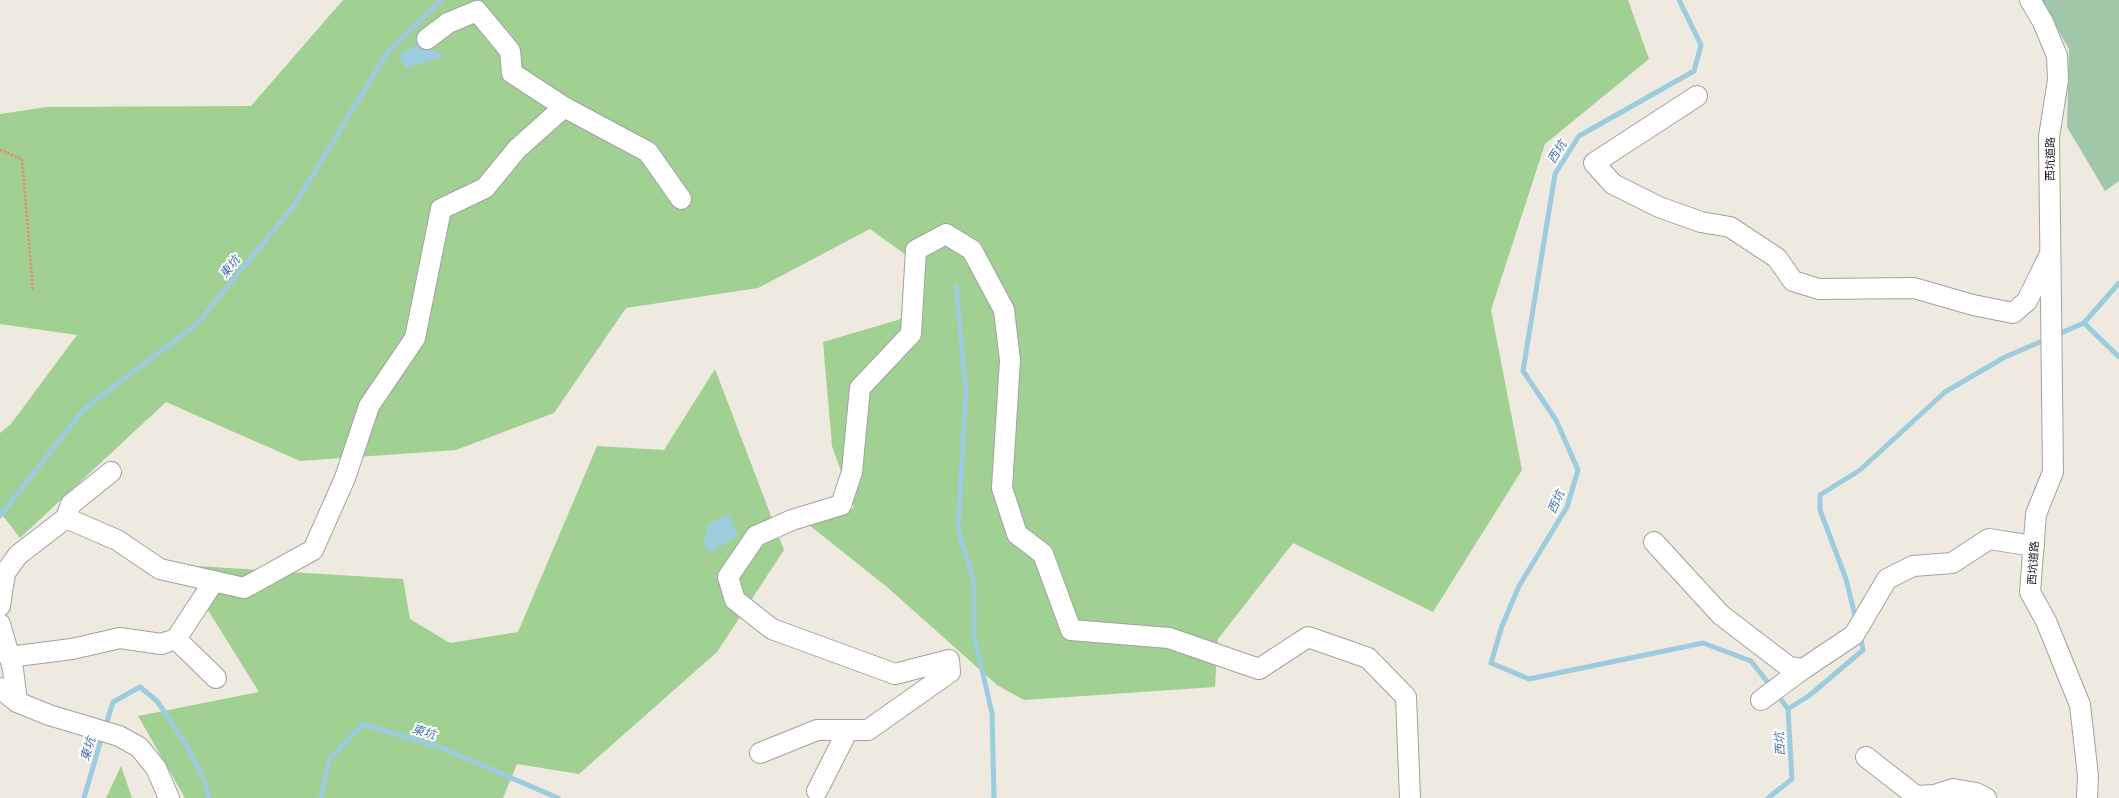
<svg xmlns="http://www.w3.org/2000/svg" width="2119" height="798" font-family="'Archivo Narrow','Noto Sans TC',sans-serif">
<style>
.forest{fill:#a0d092}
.cemetery{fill:#a0c8a8}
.water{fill:#9dccdf}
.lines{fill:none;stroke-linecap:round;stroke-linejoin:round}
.stream{stroke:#9dccdf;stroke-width:5}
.minor-casing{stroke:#a2a2a2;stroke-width:22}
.path{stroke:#ff7a60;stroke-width:2.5;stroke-dasharray:2 2;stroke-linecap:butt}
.minor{stroke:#fff;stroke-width:20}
.labels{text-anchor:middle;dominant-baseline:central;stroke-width:4;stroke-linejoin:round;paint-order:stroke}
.street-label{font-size:11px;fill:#1b1b1b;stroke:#fff}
.water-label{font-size:12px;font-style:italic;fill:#4373b0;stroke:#fff}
</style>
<rect width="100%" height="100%" fill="#eeeae0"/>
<g class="forest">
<path d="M343,0H1628L1649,59L1545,144L1491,310L1522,470L1433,612L1293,543L1218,639L1215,687L1024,700L997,685L887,587L809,525L854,508L832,446L823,342L901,319L906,255L870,229L758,288L626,308L554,413L456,450L300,461L166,402L20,538L0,512V433L11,424L77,335L0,324V114L47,107L251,106Z"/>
<path d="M715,369L784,550L717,652L579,774L517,764L503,798H185L138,716L259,692L180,565L403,579L410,619L450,643L518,632L597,446L664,450Z"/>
<path d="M121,766L132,798H106Z"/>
</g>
<path class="cemetery" d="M2041,0H2119V181L2105,191L2067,127L2069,49Z"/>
<g class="water">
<path d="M421,43L445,56L406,68L399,55Z"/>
<path d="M729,514L738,535L710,553L704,544L708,524Z"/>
</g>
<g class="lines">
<g class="stream">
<path d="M1679,0L1701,45L1694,71L1579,136L1555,174L1523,371L1556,420L1578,470L1567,507L1519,586L1502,626L1491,663L1529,679L1703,643L1751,661L1772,688"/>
<path d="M956,286L966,391L958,529L974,582V635L992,713L994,798"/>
<path d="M2084,323L2119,357"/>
<path d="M2056,335L2084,323L2119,283"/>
<path d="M0,516L85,408L197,324L295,204L387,53L441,0"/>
<path d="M1856,620L1846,579L1820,510V495L1860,470L1945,392L2005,357L2047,339"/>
<path d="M1788,709L1810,695L1863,650L1860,635"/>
<path d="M105,728L113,702L140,687L157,701L184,741L205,782L209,798"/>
<path d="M84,798L102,736"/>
<path d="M321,798L329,760L363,724L442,748L558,798"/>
<path d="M1768,798L1792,779L1788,709L1777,694"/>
</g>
<g class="minor-casing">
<g id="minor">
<path d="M2030,0L2043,22L2057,56L2058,80L2049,137L2053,472L2036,514L2030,592L2046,621L2080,705L2088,776L2087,798"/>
<path d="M427,39L448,23L477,11L510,51L512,73L564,107L648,152L681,199"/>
<path d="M1697,96L1594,163L1613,184L1659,207L1701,222L1730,227L1777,258L1793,281L1819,289L1914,288L1973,305L2013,313L2027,301L2049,256"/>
<path d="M66,518L71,504L111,472"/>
<path d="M1654,542L1721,615L1789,667L1803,669L1854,635L1887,579L1913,566L1952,563L1989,539L2034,546"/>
<path d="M0,606L5,573L18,555L66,518L117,540L160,569L244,588L313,550L345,478L369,406L415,338L441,209L485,188L517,149L564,107"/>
<path d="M0,624L13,669L17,702"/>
<path d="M176,639L216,678"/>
<path d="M9,657L72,649L120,638L161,644L176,639L214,581"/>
<path d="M0,688L17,702L49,715L119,736L139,747L156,768L169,798"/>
<path d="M1761,700L1803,669"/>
<path d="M760,753L817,730H868L950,672L949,660L895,674L772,629L735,600L728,577L756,536L792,520L841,505L852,472L860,388L911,334L916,250L946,234L972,250L1004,310L1010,360L1002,488L1017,534L1043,554L1071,630L1169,638L1259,669L1308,637L1368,658L1406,697L1410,798"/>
<path d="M1866,757L1916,796L1935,795L1953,789L1976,793L1986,798"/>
<path d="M817,791L848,730"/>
</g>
</g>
<path class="path" d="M0,150L22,159L33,291"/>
<use href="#minor" class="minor"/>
</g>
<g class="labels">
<g class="street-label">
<text transform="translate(2050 159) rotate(-90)">西坑道路</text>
<text transform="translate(2033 563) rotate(-86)">西坑道路</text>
</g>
<g class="water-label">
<text transform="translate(1557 152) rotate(-58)">西坑</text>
<text transform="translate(230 267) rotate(-51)">東坑</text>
<text transform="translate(1556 502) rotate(-66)">西坑</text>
<text transform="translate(424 732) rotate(17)">東坑</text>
<text transform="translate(1780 744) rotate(-93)">西坑</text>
<text transform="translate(88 749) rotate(-73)">東坑</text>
</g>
</g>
</svg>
